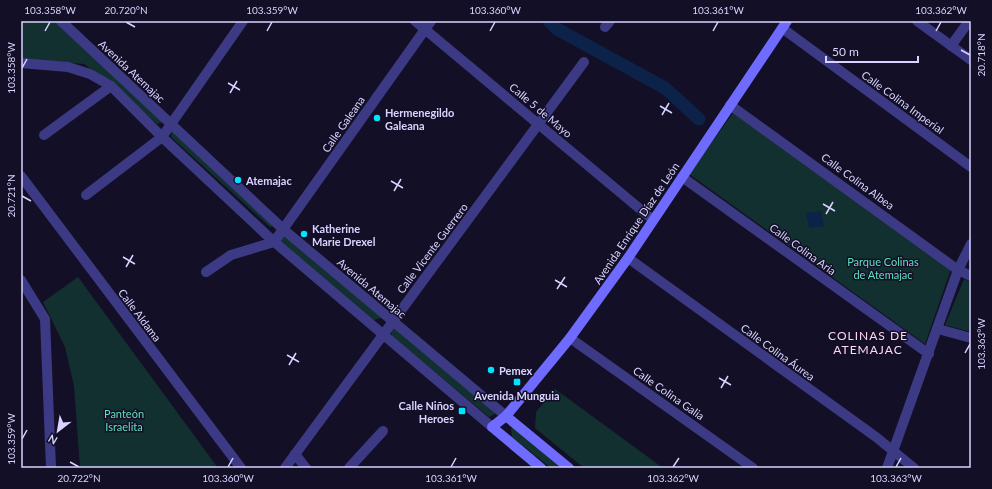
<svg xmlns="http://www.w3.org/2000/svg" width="992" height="489" font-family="Lato,sans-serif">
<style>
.green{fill:#12302f}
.water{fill:#0c2248}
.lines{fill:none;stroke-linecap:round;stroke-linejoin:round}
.canal{stroke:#0c2248;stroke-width:13}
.minor{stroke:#3d3a85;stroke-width:10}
.tertiary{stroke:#3d3a85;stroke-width:10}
.secondary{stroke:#6f6bff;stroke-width:10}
.ticks{fill:none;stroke:#d9d4ff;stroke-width:1.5}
.poi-dot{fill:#00e5ff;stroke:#130f26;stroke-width:1.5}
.labels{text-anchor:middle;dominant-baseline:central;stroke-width:3;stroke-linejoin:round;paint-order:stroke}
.street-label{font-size:11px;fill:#d9d4ff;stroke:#130f26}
.poi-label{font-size:11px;font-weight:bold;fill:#d9d4ff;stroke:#130f26;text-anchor:start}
.park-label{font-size:11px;fill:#5fe0c0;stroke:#130f26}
.neighbourhood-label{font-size:12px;letter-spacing:1px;fill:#ffd6f0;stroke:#130f26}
.neatline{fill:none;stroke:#d9d4ff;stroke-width:1.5}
.ticks-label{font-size:10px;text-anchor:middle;fill:#d9d4ff}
</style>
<rect width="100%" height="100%" fill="#130f26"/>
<g class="green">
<path d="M21,21H59L163,122L157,124L119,90L84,64L21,59Z"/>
<path d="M733,113L951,269L925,344L689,174Z"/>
<path d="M172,130L275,226L270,227L171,137Z"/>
<path d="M279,231L381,310V318L374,320L278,239Z"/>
<path d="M78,277L218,468H80L74,386L65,347L43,302Z"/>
<path d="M964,279L971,282V332L945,325Z"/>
<path d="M399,325L495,405V414L489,417L392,336L390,327Z"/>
<path d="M555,389L663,468H584L535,428L536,412Z"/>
<path d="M520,427L571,468H551L512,437L511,428Z"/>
</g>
<path class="water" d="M821,211L824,226L809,228L806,213Z"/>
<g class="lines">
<path class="canal" d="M549,21L557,29L665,88L699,119"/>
<g class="minor">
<path d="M415,21L652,219"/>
<path d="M917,21L971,60"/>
<path d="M605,27L610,21"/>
<path d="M782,28L971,167"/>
<path d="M951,46L969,21"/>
<path d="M730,105L958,270L971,276"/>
<path d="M44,135L111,86"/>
<path d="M682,177L929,354"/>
<path d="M86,195L162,137L243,21"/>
<path d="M628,258L876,437L914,468"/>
<path d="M206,272L231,255L274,242L431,21"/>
<path d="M21,280L45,319L51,468"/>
<path d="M938,329L971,338"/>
<path d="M570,338L753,468"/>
<path d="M295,454L306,468"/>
<path d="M285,468L584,62"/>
<path d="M349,468L383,431"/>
<path d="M887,468L958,270L971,244"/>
</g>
<g class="tertiary">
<path d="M61,21L283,229L506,416"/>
<path d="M21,63L68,67L90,74L111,86L162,137L272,240L492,427"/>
<path d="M21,176L241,468"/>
</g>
<g class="secondary">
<path d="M506,416L569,468"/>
<path d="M541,468L492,427L506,416L570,338L628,258L787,21"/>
</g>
</g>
<path class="ticks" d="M126,22L135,27M45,31L50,22M267,31L272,22M490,31L495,22M713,31L718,22M936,31L941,22M961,50L970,55M22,68L27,59M228,83L240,90M230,93L237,81M660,106L672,113M662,115L669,103M391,181L403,188M394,191L401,179M22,196L31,201M823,204L835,211M826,214L833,202M123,257L135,264M126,267L133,255M555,280L567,287M557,289L565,277M965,353L970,344M287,355L299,362M289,365L296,353M719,378L731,385M721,388L728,376M22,439L27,430M70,462L79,467M228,467L233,458M451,467L456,458M673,467L679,458M896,467L901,458"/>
<g class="poi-dot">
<circle cx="377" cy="118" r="4"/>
<circle cx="238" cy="180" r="4"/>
<circle cx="304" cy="234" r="4"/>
<circle cx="491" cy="370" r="4"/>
<rect x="513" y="378" width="8" height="8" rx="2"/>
<rect x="458" y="407" width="8" height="8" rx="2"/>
</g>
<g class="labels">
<g class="street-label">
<text transform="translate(132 71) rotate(43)">Avenida Atemajac</text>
<text transform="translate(903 102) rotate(36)">Calle Colina Imperial</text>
<text transform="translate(541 110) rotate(40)">Calle 5 de Mayo</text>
<text transform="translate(343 124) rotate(-55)">Calle Galeana</text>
<text transform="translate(858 181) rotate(36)">Calle Colina Albea</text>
<text transform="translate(636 223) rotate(-56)">Avenida Enrique Díaz de León</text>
<text transform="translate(432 248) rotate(-53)">Calle Vicente Guerrero</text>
<text transform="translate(803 249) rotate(36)">Calle Colina Aria</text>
<text transform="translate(372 288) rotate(40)">Avenida Atemajac</text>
<text transform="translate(140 315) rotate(53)">Calle Aldama</text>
<text transform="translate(778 352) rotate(36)">Calle Colina Áurea</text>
<text transform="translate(669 393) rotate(35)">Calle Colina Galia</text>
</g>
<g class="poi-label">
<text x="385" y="112">Hermenegildo<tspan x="385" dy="13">Galeana</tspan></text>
<text x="246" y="180">Atemajac</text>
<text x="312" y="228">Katherine<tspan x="312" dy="13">Marie Drexel</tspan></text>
<text x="499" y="370">Pemex</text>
<text x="517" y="395" text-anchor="middle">Avenida Munguia</text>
<text x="454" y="405" text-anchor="end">Calle Niños<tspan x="454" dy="13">Heroes</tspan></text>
</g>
<g class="park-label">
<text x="883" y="261">Parque Colinas<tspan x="883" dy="13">de Atemajac</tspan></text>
<text x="124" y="413">Panteón<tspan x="124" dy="13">Israelita</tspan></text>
</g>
<g class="neighbourhood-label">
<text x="868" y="335">COLINAS DE<tspan x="868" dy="14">ATEMAJAC</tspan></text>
</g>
</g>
<rect width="992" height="489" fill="none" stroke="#130f26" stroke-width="44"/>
<g transform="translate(58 431) rotate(211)" stroke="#130f26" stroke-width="3" paint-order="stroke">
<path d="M0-3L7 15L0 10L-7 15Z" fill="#d9d4ff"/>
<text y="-6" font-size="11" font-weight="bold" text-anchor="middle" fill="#d9d4ff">N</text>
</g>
<path d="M826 56v6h92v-6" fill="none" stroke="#d9d4ff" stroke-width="2"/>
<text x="832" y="56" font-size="12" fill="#d9d4ff" stroke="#130f26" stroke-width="3" paint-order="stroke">50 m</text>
<rect x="22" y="22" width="948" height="445" class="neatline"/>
<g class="ticks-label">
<text x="50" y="14">103.358°W</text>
<text x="126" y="14">20.720°N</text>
<text x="272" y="14">103.359°W</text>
<text x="495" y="14">103.360°W</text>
<text x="718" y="14">103.361°W</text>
<text x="941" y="14">103.362°W</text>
<text transform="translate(981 55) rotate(-90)" y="4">20.718°N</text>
<text transform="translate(11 68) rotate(-90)" y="4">103.358°W</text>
<text transform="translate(11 196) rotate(-90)" y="4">20.721°N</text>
<text transform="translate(981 344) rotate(-90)" y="4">103.363°W</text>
<text transform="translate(11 439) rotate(-90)" y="4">103.359°W</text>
<text x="79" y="482">20.722°N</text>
<text x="228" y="482">103.360°W</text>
<text x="451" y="482">103.361°W</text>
<text x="673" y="482">103.362°W</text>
<text x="896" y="482">103.363°W</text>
</g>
</svg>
